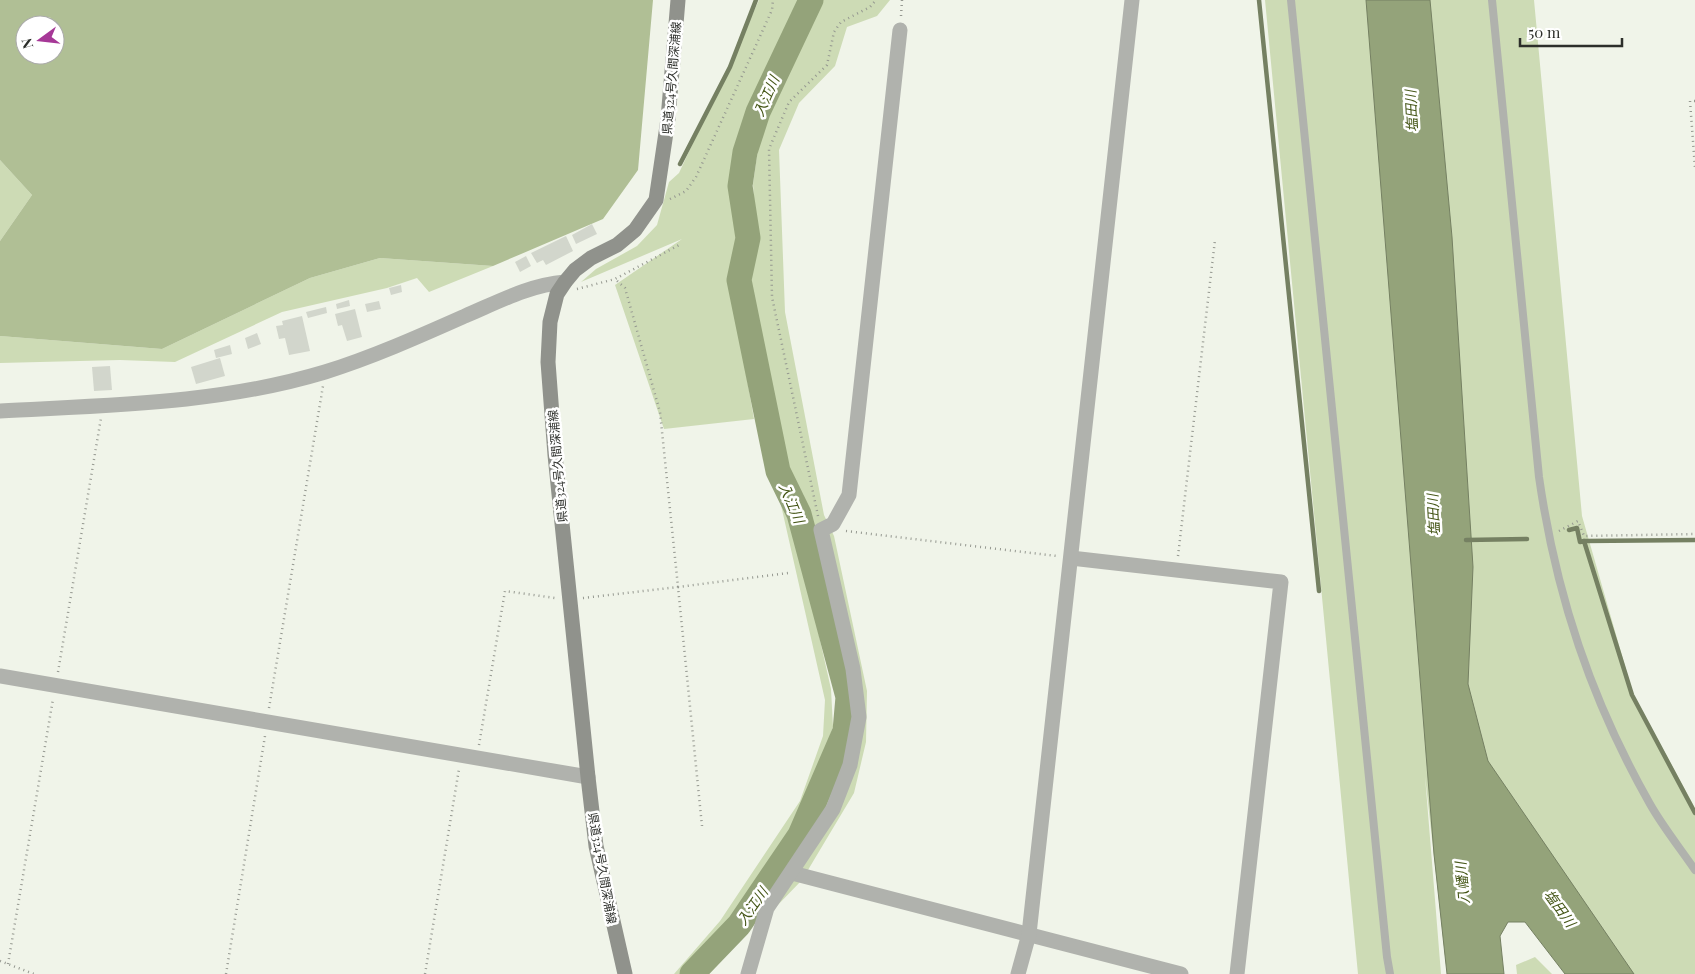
<svg xmlns="http://www.w3.org/2000/svg" width="1695" height="974" font-family="'Playfair Display','Noto Sans JP',serif">
<style>
.green{fill:#cddbb5}
.forest{fill:#b0bf95;fill-rule:evenodd}
.water{fill:#94a37a;stroke:#758062}
.lines{fill:none;stroke-linecap:round;stroke-linejoin:round}
.stream{stroke:#758062;stroke-width:4.5}
.river{stroke:#94a37a;stroke-width:25}
.building{fill:#d2d6cc}
.path{stroke:#959890;stroke-width:2.5;stroke-dasharray:1 4;stroke-linecap:butt}
.service{stroke:#b0b2ad;stroke-width:8}
.minor{stroke:#b0b2ad;stroke-width:15}
.tertiary{stroke:#b0b2ad;stroke-width:15}
.secondary{stroke:#90928c;stroke-width:15}
.labels{text-anchor:middle;dominant-baseline:central;stroke-width:5;stroke-linejoin:round;paint-order:stroke}
.street-label{font-size:12px;fill:#2c2e2a;stroke:#fff}
.water-label{font-size:14px;font-style:italic;fill:#455617;stroke:#fff}
</style>
<rect width="100%" height="100%" fill="#f0f4e9"/>
<g class="green">
<path d="M759,0H803L733,160L740,215L732,270L737,322L754,419L664,429L615,285L682,239L581,282L596,269L637,246L657,225L669,182L679,173Z"/>
<path d="M820,0H890L877,16L847,27L835,66L799,103L779,150L785,312L824,515L834,536L867,691L866,742L854,793L802,880L772,911L823,811L849,734L851,697L803,494L782,465L751,328L745,266L757,242L753,184L759,141L776,93Z"/>
<path d="M1265,0H1382L1447,974L1425,776L1441,974H1358Z"/>
<path d="M1410,0H1534L1582,516L1633,694L1695,808V974H1614L1462,781Z"/>
<path d="M0,160L32,195L0,241Z"/>
<path d="M380,258L493,266L429,292L417,278L387,288L282,312L175,362L120,360L0,363V336L162,349L310,278Z"/>
<path d="M781,505L793,520L831,689L833,727L807,801L734,918L684,974H674L720,921L800,801L823,736L825,700Z"/>
<path d="M1535,957L1552,974H1517L1516,965Z"/>
</g>
<path class="forest" d="M0,0H653L638,170L603,219L493,266L380,258L310,278L162,349L0,336V241L32,195L0,160ZM25,25H55V55H25Z"/>
<path class="water" d="M1366,0H1430L1452,237L1473,567L1468,684L1488,761L1634,974H1565L1525,922H1508L1500,936L1504,974H1447L1434,854Z"/>
<g class="lines">
<g class="stream">
<path d="M1259,0L1319,591"/>
<path d="M680,164L730,67L756,0"/>
<path d="M1569,530L1577,528L1580,542L1584,541L1632,695L1695,813"/>
<path d="M1466,540L1527,539"/>
<path d="M1584,541L1695,540"/>
</g>
<path class="river" d="M692,974L739,925L800,835L845,731L848,697L799,514L778,471L739,280L748,238L740,186L745,152L758,112L811,0"/>
</g>
<g class="building">
<path d="M592,224L597,234L576,244L572,235Z"/>
<path d="M566,236L573,251L546,265L543,260L537,263L531,253Z"/>
<path d="M526,256L531,266L520,272L515,262Z"/>
<path d="M401,285L402,292L391,295L389,288Z"/>
<path d="M349,300L350,306L337,309L336,304Z"/>
<path d="M379,301L381,309L367,312L365,304Z"/>
<path d="M326,307L327,313L308,318L306,312Z"/>
<path d="M355,309L362,337L347,341L342,325L338,326L335,314Z"/>
<path d="M302,316L310,351L289,355L285,338L279,339L276,326L283,325L282,321Z"/>
<path d="M257,333L261,344L248,349L245,338Z"/>
<path d="M230,345L232,354L216,358L214,350Z"/>
<path d="M220,358L225,376L196,384L191,367Z"/>
<path d="M110,366L112,390L94,391L92,367Z"/>
</g>
<g class="lines">
<g class="path">
<path d="M901,16L902,0"/>
<path d="M1695,101H1690L1695,168"/>
<path d="M670,199L686,191L696,177L772,10L773,0"/>
<path d="M577,289L615,279L681,244"/>
<path d="M818,516L772,297L769,149L789,102L827,65L834,32L841,22L870,7L876,0"/>
<path d="M846,531L1057,556"/>
<path d="M1559,531L1578,521L1584,536L1695,534"/>
<path d="M1178,556L1215,240"/>
<path d="M583,598L678,587L660,412L625,288L615,279"/>
<path d="M58,672L101,418"/>
<path d="M269,708L323,386"/>
<path d="M479,745L505,591L555,598"/>
<path d="M702,826L678,587L788,573"/>
<path d="M0,961L34,974"/>
<path d="M8,964L53,699"/>
<path d="M226,974L265,736"/>
<path d="M425,974L459,769"/>
</g>
<g class="service">
<path d="M1291,0L1387,957L1390,974"/>
<path d="M1492,0L1539,477C1556,595 1591,700 1650,804C1663,827 1680,848 1695,870"/>
</g>
<g class="minor">
<path d="M1071,558L1281,582L1237,974"/>
<path d="M0,676L588,777"/>
<path d="M792,873L1181,974"/>
<path d="M748,974L767,908L833,809L850,765L859,717L853,669L821,530L833,524L849,495L900,30"/>
<path d="M1018,974L1029,934L1132,0"/>
</g>
<path class="tertiary" d="M0,411C110,405 219,404 325,372C373,357 420,336 465,316C498,302 529,285 565,282"/>
<path class="secondary" d="M625,974L596,846L588,777L555,455L548,362L550,322L557,294L565,282L575,270L591,258L617,245L635,230L656,200L668,119L678,0"/>
</g>
<g class="labels">
<g class="street-label">
<text transform="translate(671 78) rotate(-85)">県道324号久間深浦線</text>
<text transform="translate(557 466) rotate(-95)">県道324号久間深浦線</text>
<text transform="translate(603 868) rotate(80)">県道324号久間深浦線</text>
</g>
<g class="water-label">
<text transform="translate(766 96) rotate(-66)">入江川</text>
<text transform="translate(1411 111) rotate(-93)">塩田川</text>
<text transform="translate(792 503) rotate(67)">入江川</text>
<text transform="translate(1433 515) rotate(-93)">塩田川</text>
<text transform="translate(1462 883) rotate(-95)">八幡川</text>
<text transform="translate(752 906) rotate(-55)">入江川</text>
<text transform="translate(1560 908) rotate(54)">塩田川</text>
</g>
</g>
<g transform="translate(40 40) rotate(255)"><circle r="24" fill="#ffffff" stroke="#ababaa"/>
<path d="M0-4L9 19L0 12L-9 19Z" fill="#a63897"/>
<text y="-8" font-size="14" font-weight="bold" text-anchor="middle" fill="#2c2e2a">N</text>
</g>
<path d="M1520 38v8h102v-8" fill="none" stroke="#2c2e2a" stroke-width="2.5"/>
<text x="1528" y="38" font-size="15" fill="#2c2e2a" stroke="#ffffff" stroke-width="4" paint-order="stroke">50 m</text>
</svg>
